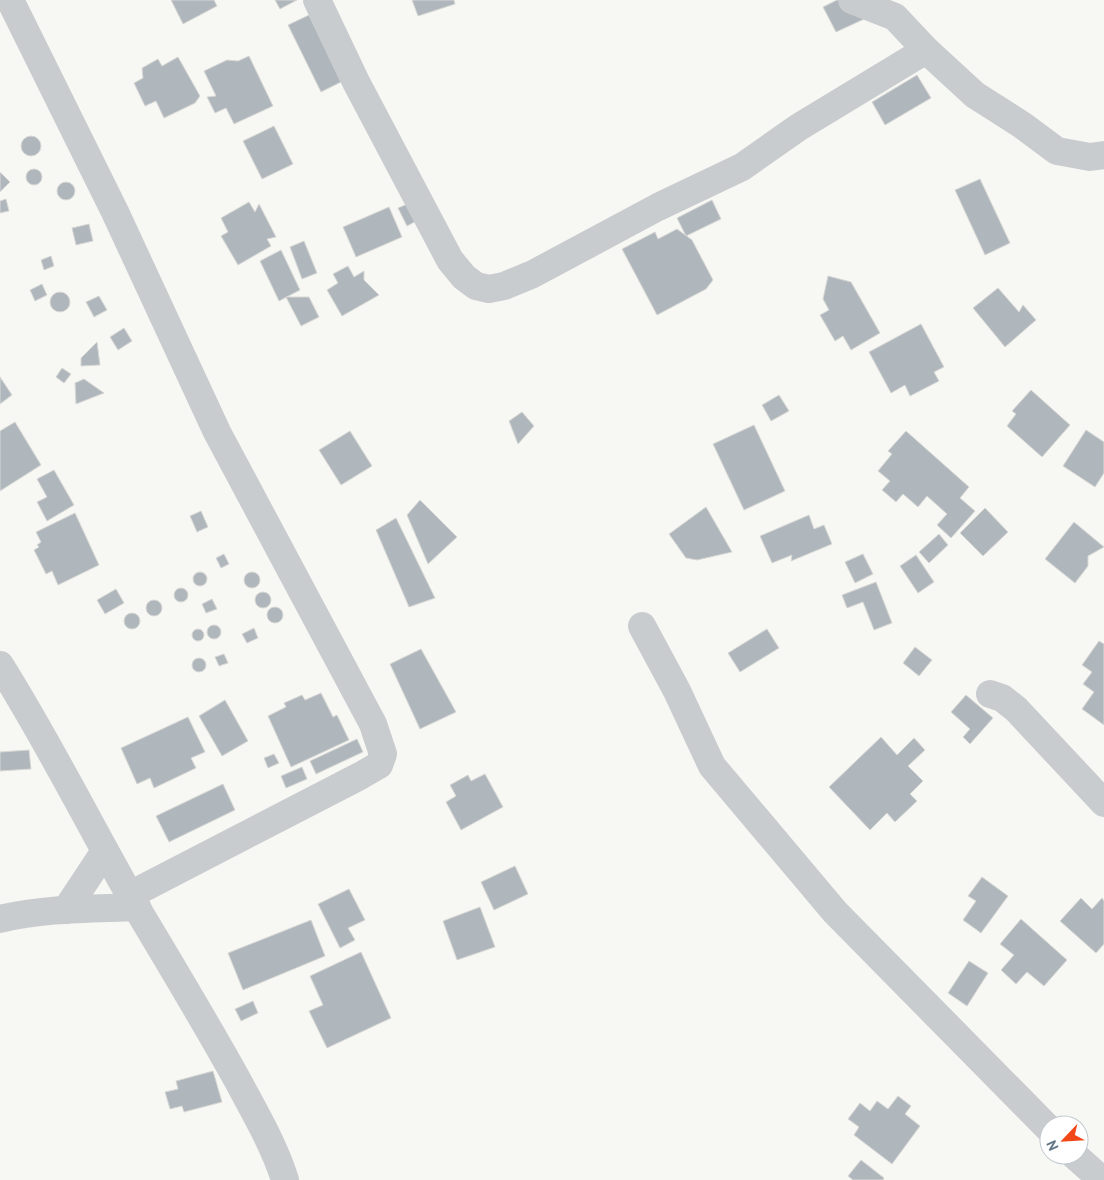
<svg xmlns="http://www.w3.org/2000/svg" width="1104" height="1180" font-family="Overpass,sans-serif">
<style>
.building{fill:#afb7bd;stroke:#d8d8d5}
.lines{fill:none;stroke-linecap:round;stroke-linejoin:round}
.minor{stroke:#c9cccf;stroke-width:28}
</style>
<rect width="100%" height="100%" fill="#f7f7f3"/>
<g class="building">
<path d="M171,0H214L217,6L183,24Z"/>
<path d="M275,0H297L280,9Z"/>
<path d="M412,0H454L455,4L418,16Z"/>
<path d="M837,0H882L886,9L836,32L823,7Z"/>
<path d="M309,15L341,82L321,92L288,25Z"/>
<path d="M249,56L273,106L234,124L226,108L215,113L207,97L216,96L204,71L227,60L238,61Z"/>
<path d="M178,57L200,96L195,103L164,118L156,101L145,106L134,83L143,78L142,68L158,59L162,66Z"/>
<path d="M917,75L931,98L885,125L872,102Z"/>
<path d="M274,126L293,164L262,179L243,141Z"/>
<circle cx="31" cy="146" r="10"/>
<circle cx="34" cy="177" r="8"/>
<path d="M0,172L10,182L0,192Z"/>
<path d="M980,179L1010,243L985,255L955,190Z"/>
<circle cx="66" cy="191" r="9"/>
<path d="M6,199L9,211L0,213V201Z"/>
<path d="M712,200L721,219L686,236L677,218Z"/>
<path d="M249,202L255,212L259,204L276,237L267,239L271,246L238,265L221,236L228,232L221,218Z"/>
<path d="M410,203L420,219L407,226L398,208Z"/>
<path d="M389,207L402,237L356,257L343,227Z"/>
<path d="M89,224L93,241L76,245L72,228Z"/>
<path d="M677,229L692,240L713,280L706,289L657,315L622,249L655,232L658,239Z"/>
<path d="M304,241L317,273L302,279L290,247Z"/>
<path d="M281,250L300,290L279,301L260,261Z"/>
<path d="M51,256L54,266L44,270L41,260Z"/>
<path d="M348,266L354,277L364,271V280L379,295L342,316L327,290L338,283L333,274Z"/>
<path d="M828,276L851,282L880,333L851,350L843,336L835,341L820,315L829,310L823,299Z"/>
<path d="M42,284L47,295L35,301L30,290Z"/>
<path d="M998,288L1019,312L1023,305L1036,320L1005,347L973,308Z"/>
<circle cx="60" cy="302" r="10"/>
<path d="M99,296L107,310L94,317L86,302Z"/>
<path d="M286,297H309L319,317L301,326Z"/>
<path d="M921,324L944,367L934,372L939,381L910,396L905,385L891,393L869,352Z"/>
<path d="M124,328L132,341L118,350L110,337Z"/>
<path d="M97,342L100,365L81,366V358Z"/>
<path d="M62,368L71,374L64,383L56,377Z"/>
<path d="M0,377L12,395L0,404Z"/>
<path d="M84,379L104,393L76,404L75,383Z"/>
<path d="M1031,390L1070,425L1042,457L1007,426L1016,414L1012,411Z"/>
<path d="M779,395L789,411L771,421L762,405Z"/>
<path d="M522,412L534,426L518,444L509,421Z"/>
<path d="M15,422L41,465L0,491V431Z"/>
<path d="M754,425L785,491L744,510L713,444Z"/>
<path d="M1086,430L1104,442V473L1095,487L1063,466Z"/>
<path d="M350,431L372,466L341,485L319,450Z"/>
<path d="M906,431L969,487L960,498L975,511L951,538L937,525L947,514L927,496L918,507L903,494L896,502L882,490L890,481L878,471L892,454L888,451Z"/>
<path d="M54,470L74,505L47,521L37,502L47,497L37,479Z"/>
<path d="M420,500L457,537L428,564L407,515Z"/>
<path d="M706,507L732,552L697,560L686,558L669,534Z"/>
<path d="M985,508L1008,532L983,556L960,533Z"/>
<path d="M201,511L208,527L197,532L190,516Z"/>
<path d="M75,513L99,565L58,585L52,571L46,574L34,550L39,547L37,545L41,542L36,532Z"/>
<path d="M809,515L814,529L824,525L832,544L791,561L792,555L772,563L760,536Z"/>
<path d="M396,518L435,598L409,607L376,530Z"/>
<path d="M1074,522L1104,547L1088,556V566L1075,583L1045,559Z"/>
<path d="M939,534L948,545L929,563L919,552Z"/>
<path d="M224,554L229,564L221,568L216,558Z"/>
<path d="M863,554L873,574L855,583L845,562Z"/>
<path d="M916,555L934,582L918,593L900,566Z"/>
<circle cx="200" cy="579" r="7"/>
<circle cx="252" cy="580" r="8"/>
<path d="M876,582L892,623L874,630L863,602L847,608L842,595Z"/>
<circle cx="181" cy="595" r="7"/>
<path d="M116,589L124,603L105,614L97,600Z"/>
<circle cx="263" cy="600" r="8"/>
<path d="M212,599L217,609L206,613L202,604Z"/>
<circle cx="154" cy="608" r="8"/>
<circle cx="275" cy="615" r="8"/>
<circle cx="132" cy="621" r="8"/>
<circle cx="214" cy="632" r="7"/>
<path d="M254,628L258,638L247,643L242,634Z"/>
<circle cx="198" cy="635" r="6"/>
<path d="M767,629L779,648L740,672L728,653Z"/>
<path d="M1099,641L1104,644V725L1082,709L1094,692L1083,684L1092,672L1082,665Z"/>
<path d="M915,647L932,660L919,676L903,663Z"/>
<path d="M421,649L456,712L420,729L390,664Z"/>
<path d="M224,654L228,663L219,666L215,657Z"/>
<circle cx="199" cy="665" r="7"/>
<path d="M321,693L333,717L337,715L349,740L291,767L268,716L286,707L284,703L302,695L305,700Z"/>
<path d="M966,695L993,718L970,744L963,737L970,729L951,712Z"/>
<path d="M225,700L248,741L222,756L199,716Z"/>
<path d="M188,717L205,752L191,758L196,768L154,788L150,778L137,784L121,748Z"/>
<path d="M881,737L897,755L914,738L925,750L908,766L923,781L910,794L917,801L895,822L887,813L870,830L829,787Z"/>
<path d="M357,739L363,752L316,774L310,761Z"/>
<path d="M29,750L31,769L0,771V752Z"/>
<path d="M274,754L279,763L268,768L264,758Z"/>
<path d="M302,767L307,779L286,788L281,776Z"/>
<path d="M485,774L503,807L461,830L446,802L456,796L450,785L468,775L471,781Z"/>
<path d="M223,784L235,810L169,842L156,816Z"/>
<path d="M515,866L528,894L494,910L481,882Z"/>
<path d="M982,877L1008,896L981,933L963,920L976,901L968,896Z"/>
<path d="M349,889L365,920L348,928L355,940L340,948L318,904Z"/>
<path d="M1081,898L1092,909L1102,898L1104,901V944L1096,953L1060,921Z"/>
<path d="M480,907L495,947L457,960L443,921Z"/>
<path d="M1021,919L1067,960L1044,986L1027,972L1016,984L1001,970L1014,955L1000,944Z"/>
<path d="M311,920L325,956L243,990L228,953Z"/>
<path d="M361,952L391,1018L327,1048L309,1011L323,1005L310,976Z"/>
<path d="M969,961L988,973L967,1006L948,993Z"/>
<path d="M253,1001L258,1013L241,1021L235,1009Z"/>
<path d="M213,1071L222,1102L184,1112L182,1106L170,1109L165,1092L178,1089L176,1081Z"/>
<path d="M898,1096L911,1106L905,1114L920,1126L892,1164L854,1135L859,1127L848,1119L860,1103L870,1111L877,1101L888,1109Z"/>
<path d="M861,1160L884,1178L883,1180H853L848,1176Z"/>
</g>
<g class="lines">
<g class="minor">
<path d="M10,0L115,212L217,432L373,724L383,754L379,765L360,776L130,895"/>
<path d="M317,0L356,82L450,260L464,277L476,286L489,289L504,286L533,274L658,207L742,167L799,127L926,50"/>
<path d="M852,0L895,17L926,50L975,95L1022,125L1057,151L1090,157L1104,155"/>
<path d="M642,626L677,691L712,766L835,912L1049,1129"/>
<path d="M0,665C51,746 93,832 141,915C174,970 207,1025 238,1081C255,1113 274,1145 285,1180"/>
<path d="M990,694L1002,698L1016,709L1104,803"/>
<path d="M66,910L105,851"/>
<path d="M0,919C44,908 92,909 137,907"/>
<path d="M1074,1155L1102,1180"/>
</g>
</g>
<g transform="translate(1064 1140) rotate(245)"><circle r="24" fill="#ffffff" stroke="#c1c9cf"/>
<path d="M0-4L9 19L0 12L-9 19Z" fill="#f24717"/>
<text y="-8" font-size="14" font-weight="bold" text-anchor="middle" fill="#637787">N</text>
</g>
</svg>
